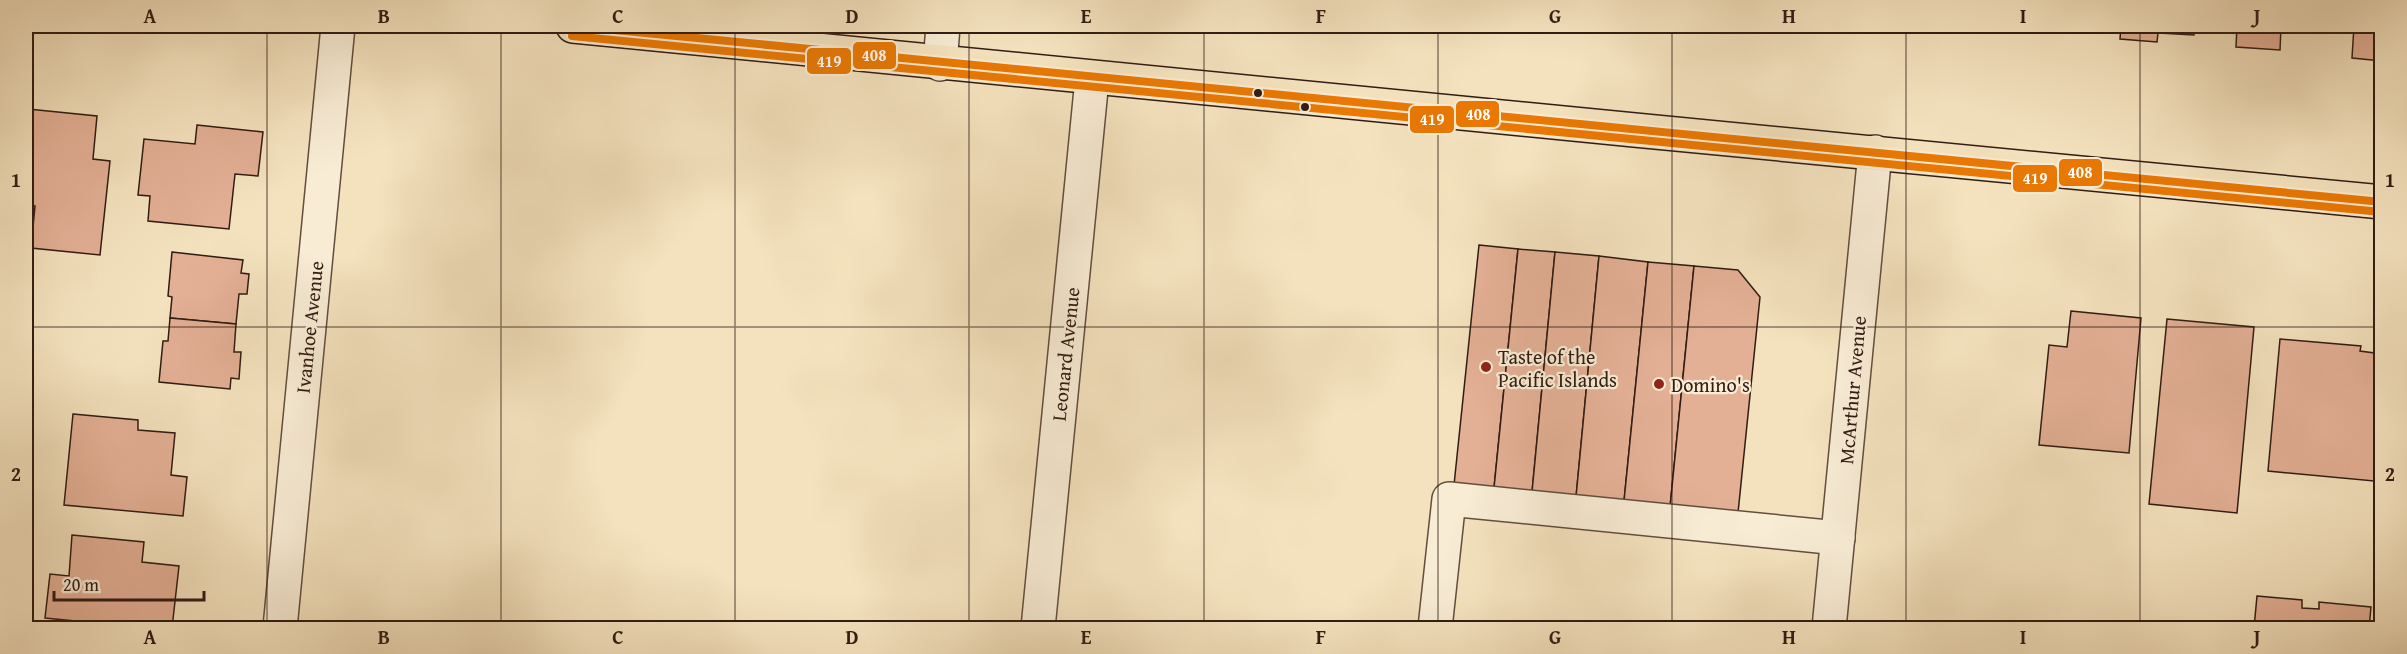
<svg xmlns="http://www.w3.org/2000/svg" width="2407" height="654" font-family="'Gentium Book Plus',serif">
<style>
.building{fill:#e3af95;stroke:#311b13;stroke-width:1.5}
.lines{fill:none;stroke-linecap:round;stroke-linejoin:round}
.minor-casing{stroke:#624d3e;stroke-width:36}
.major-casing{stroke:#311b13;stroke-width:36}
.minor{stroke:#f8ecd5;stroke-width:33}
.major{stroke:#f4e2be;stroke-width:33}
.bus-1-casing{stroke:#f8ecd5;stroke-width:12}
.bus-2-casing{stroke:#f8ecd5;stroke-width:12}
.bus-1{stroke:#ea7802;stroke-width:8}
.bus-2{stroke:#ea7802;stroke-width:8}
.grid{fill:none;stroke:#311b13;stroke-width:1.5;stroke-opacity:0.55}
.bus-dot{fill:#311b13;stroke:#f8ecd5;stroke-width:2}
.poi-dot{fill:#8f2418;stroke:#f8ecd5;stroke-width:2}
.labels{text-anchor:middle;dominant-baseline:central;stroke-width:4.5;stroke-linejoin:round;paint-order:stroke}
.street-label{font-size:20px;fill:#311b13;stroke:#f8ecd5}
.poi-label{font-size:20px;fill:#311b13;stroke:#f8ecd5;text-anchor:start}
.line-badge{stroke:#f8ecd5;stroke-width:2}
.badge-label{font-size:16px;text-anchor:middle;font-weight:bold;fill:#fff}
.neatline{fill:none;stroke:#311b13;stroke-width:2}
.grid-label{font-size:20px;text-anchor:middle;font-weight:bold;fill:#311b13}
</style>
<rect width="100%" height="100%" fill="#f4e2be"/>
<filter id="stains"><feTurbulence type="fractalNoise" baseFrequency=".00333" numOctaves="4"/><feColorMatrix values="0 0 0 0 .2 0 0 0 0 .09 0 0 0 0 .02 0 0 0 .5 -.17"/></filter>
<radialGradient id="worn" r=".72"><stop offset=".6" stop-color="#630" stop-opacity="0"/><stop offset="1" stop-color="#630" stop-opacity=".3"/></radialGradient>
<g class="building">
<path d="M2001,26H2040V29Z"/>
<path d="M2121,26H2195L2194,35L2158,33L2157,42L2120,39Z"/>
<path d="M2237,26H2328V30L2281,27L2280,50L2236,47Z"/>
<path d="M2354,26H2382V61L2352,58Z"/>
<path d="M28,109L97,116L93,159L110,161L100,255L31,248L35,206L26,205V136Z"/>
<path d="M197,125L263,132L258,176L235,174L229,229L148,221L150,196L138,195L144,139L195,144Z"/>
<path d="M1479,245L1518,249L1494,488L1454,485Z"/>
<path d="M1518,249L1555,252L1532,492L1494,488Z"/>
<path d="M172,252L243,260L241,273L249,274L247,294H239L236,324L170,318L172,297L168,296Z"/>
<path d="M1555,252L1599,256L1576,497L1532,492Z"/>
<path d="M1599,256L1648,262L1624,501L1576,497Z"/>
<path d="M1648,262L1694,266L1670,507L1624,501Z"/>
<path d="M1694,266L1738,270L1760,297L1738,513L1670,507Z"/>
<path d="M2071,311L2141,318L2129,453L2039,445L2049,345L2067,347Z"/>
<path d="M170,318L236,324L234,352H241L239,379L231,378L230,389L159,382L163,341H168Z"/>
<path d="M2167,319L2254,327L2237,513L2149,504Z"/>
<path d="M2280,339L2361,346L2360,351L2382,354V419L2374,481L2268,471Z"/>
<path d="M73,414L138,420V430L175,433L171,475L187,477L183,516L64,505Z"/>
<path d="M72,535L144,542L142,562L179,566L172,628H147L45,618L50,574L69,576Z"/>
<path d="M2257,596L2302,600V608L2319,609V602L2371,607L2369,628H2254Z"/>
</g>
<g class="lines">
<g class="minor-casing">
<g id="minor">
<path d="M940,64L943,26"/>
<path d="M280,628L338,26"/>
<path d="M1038,628L1092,79"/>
<path d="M1435,628L1449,499L1838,538"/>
<path d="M1829,628L1875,152"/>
</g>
</g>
<g class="major-casing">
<path id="major" d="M573,26C1176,89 1779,142 2382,202"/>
</g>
<use href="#minor" class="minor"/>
<use href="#major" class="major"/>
<g class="bus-1-casing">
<path id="bus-1" d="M573,26L2382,202"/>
</g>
<g class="bus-2-casing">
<path id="bus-2" d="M572,36L2381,212"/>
</g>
<use href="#bus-1" class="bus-1"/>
<use href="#bus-2" class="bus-2"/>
</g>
<path class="grid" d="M267,26V628M501,26V628M735,26V628M969,26V628M1204,26V628M1438,26V628M1672,26V628M1906,26V628M2140,26V628M26,327H2382"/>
<g class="bus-dot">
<circle cx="1258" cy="93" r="5"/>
<circle cx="1305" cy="107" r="5"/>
</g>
<g class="poi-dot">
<circle cx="1486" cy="367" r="6"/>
<circle cx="1659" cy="384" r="6"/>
</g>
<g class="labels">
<g class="street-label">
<text transform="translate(309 327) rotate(-84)">Ivanhoe Avenue</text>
<text transform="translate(1065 354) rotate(-84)">Leonard Avenue</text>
<text transform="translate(1852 390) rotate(-85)">McArthur Avenue</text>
</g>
<g class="poi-label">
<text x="1498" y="356">Taste of the<tspan x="1498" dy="23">Pacific Islands</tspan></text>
<text x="1671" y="384">Domino's</text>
</g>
</g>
<g class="line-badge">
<rect x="852" y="41" width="45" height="29" rx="6" fill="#ea7802"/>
<rect x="806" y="47" width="46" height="28" rx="6" fill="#ea7802"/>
<rect x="1455" y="100" width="45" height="28" rx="6" fill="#ea7802"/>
<rect x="1409" y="105" width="46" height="29" rx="6" fill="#ea7802"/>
<rect x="2058" y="158" width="45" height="29" rx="6" fill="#ea7802"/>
<rect x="2012" y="164" width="46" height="29" rx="6" fill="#ea7802"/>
</g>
<g class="badge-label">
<text x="874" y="61">408</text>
<text x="829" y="67">419</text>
<text x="1478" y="120">408</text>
<text x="1432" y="125">419</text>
<text x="2080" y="178">408</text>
<text x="2035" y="184">419</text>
</g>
<rect width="2407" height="654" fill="none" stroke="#f4e2be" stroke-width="66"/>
<path d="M54 591v9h150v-9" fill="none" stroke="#311b13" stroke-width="3"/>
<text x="63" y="591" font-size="18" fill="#311b13" stroke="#f8ecd5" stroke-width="4.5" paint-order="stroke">20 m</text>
<rect x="33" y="33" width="2341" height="588" class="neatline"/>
<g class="grid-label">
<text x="150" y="23">A</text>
<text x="384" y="23">B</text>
<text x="618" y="23">C</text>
<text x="852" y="23">D</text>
<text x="1086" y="23">E</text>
<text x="1321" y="23">F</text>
<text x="1555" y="23">G</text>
<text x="1789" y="23">H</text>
<text x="2023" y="23">I</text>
<text x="2257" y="23">J</text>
<text x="16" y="187">1</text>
<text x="2390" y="187">1</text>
<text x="16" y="481">2</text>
<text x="2390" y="481">2</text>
<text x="150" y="644">A</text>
<text x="384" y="644">B</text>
<text x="618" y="644">C</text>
<text x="852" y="644">D</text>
<text x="1086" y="644">E</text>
<text x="1321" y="644">F</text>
<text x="1555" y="644">G</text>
<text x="1789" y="644">H</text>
<text x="2023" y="644">I</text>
<text x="2257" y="644">J</text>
</g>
<rect width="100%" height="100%" filter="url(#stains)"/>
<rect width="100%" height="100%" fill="url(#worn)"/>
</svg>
